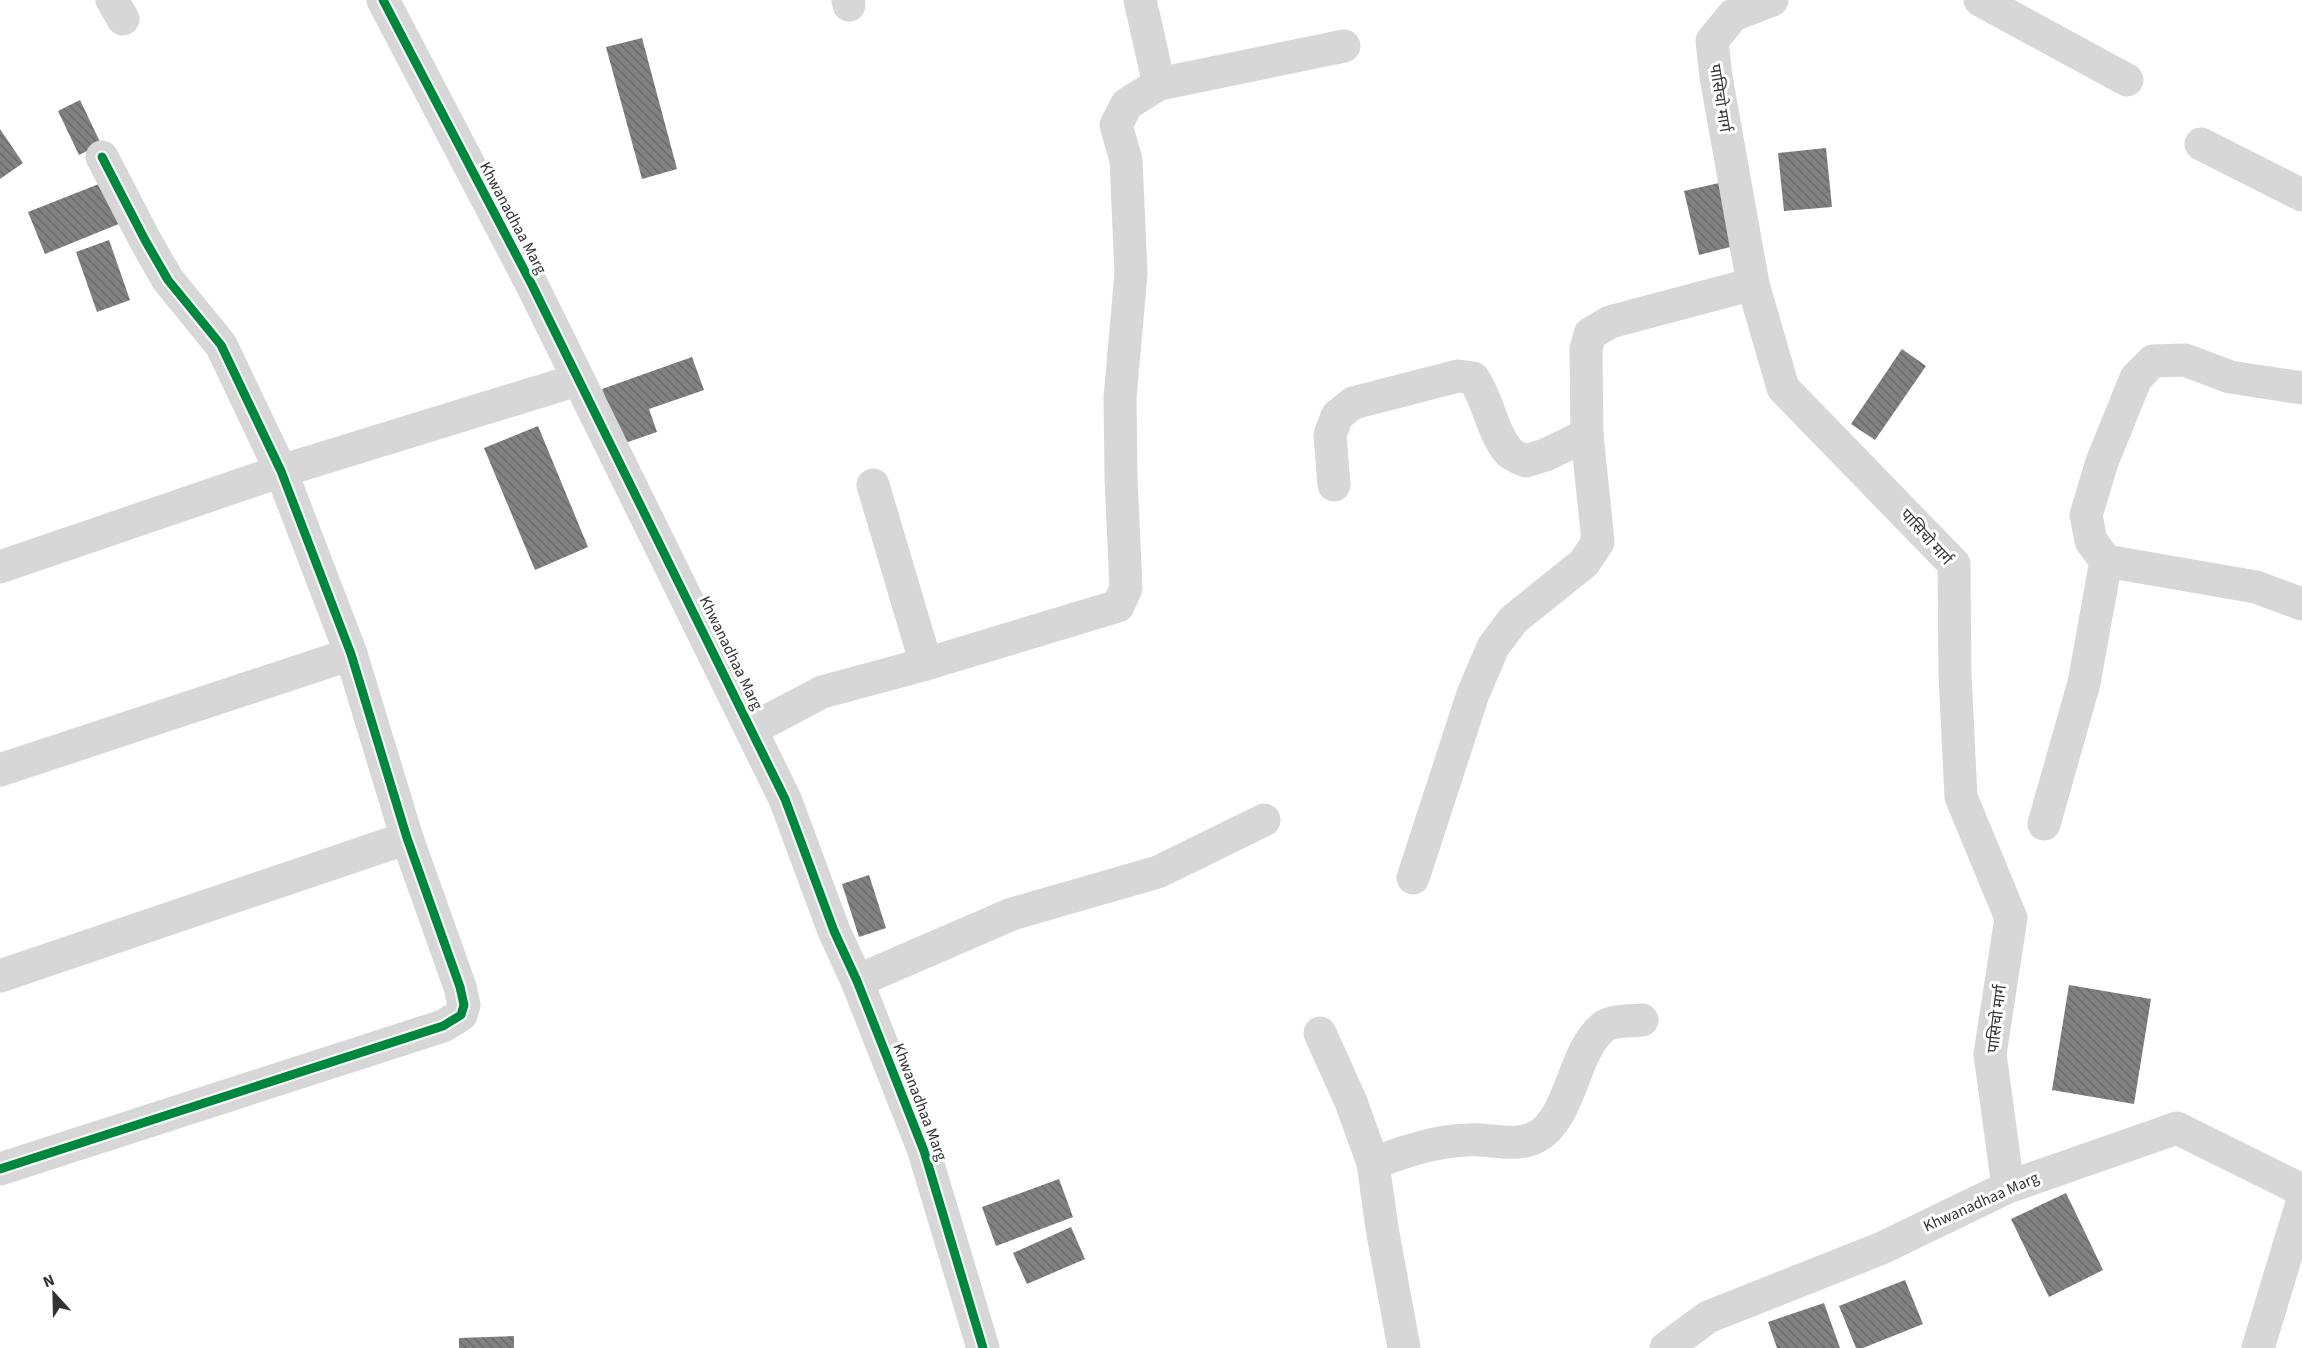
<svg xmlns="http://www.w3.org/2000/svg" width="2302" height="1348" font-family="'Source Sans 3','Noto Sans Devanagari',sans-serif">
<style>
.building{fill:url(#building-back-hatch)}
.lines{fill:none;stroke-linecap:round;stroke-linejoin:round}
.minor{stroke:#d7d7d7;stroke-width:33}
.cycleway-casing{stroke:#fff;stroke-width:13}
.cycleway{stroke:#00873e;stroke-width:9}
.labels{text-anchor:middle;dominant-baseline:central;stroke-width:6;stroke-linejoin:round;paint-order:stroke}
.street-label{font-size:16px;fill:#333;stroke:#fff}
</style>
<defs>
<pattern id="building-back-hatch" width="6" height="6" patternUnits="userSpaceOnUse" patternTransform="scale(1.5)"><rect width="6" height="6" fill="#818181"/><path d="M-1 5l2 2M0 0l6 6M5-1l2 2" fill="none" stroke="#6a6a6a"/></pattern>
</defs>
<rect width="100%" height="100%" fill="#fff"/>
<g class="building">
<path d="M642,38L677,169L642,179L606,47Z"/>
<path d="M80,100L101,144L79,155L58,111Z"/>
<path d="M0,129L23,163L0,179Z"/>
<path d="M1826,148L1832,207L1784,211L1778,153Z"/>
<path d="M104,182L121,223L45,254L28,212Z"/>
<path d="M1719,183L1734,246L1699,255L1684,191Z"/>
<path d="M109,240L130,300L97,312L76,252Z"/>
<path d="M1902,349L1926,366L1875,440L1851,424Z"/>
<path d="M692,357L704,390L649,409L657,432L622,444L602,389Z"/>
<path d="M538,426L588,547L535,570L484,448Z"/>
<path d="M869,875L886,928L859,937L842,884Z"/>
<path d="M2069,985L2151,999L2134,1104L2052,1090Z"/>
<path d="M1059,1179L1073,1217L996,1246L982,1207Z"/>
<path d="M2066,1193L2103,1270L2049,1297L2011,1219Z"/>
<path d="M1071,1227L1085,1259L1027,1284L1013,1253Z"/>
<path d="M1905,1280L1923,1324L1863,1348H1856L1839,1306Z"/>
<path d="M1824,1303L1840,1348H1777L1768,1322Z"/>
<path d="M514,1336V1348H459V1338Z"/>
</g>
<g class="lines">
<g class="minor">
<path d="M112,0L123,19"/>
<path d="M383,0L532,285L785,799L834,931L857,981L924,1151L983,1348"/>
<path d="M848,0L849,5"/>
<path d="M1140,0L1159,84"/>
<path d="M1772,0L1733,15L1712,41L1716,77L1753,284L1783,388L1954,564L1955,674L1961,797L2011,918L1990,1054L2008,1187"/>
<path d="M1980,0L2127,80"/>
<path d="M2201,144L2302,195"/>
<path d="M2302,388L2230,377L2185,360L2153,361L2136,378L2102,462L2086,515L2091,541L2106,561L2256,587L2302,604"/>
<path d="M873,485L926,664"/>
<path d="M1334,485L1330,435L1337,416L1353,403L1458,376L1473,378C1489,400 1491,431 1509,452C1513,456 1520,458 1526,461L1545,455L1587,435"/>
<path d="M0,567L281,471L577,380"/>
<path d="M752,729L822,692L926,664L1118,606L1126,588L1121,477L1120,398L1131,273L1126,160L1116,125L1127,104L1159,84L1344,46"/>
<path d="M0,770L351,654"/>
<path d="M2044,824L2084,683L2106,561"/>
<path d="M1413,878L1473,694L1493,647L1513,620L1584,563L1598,542L1587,435L1586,349L1590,334L1610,322L1753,284"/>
<path d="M0,976L407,838"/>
<path d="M857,981L1012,914L1158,872L1264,820"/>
<path d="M1320,1033L1351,1102L1373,1163L1382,1228L1404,1348"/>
<path d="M1373,1163C1404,1152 1434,1141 1467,1140C1488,1138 1516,1148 1536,1137C1571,1119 1573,1052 1602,1028C1611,1020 1630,1021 1642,1020"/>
<path d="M0,1169L443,1026L461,1015L464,1005L460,987L407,838L351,654L281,471L221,345L168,280L145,240L102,157"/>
<path d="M1666,1348L1708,1317L1882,1248L2008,1187L2177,1128L2302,1190"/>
<path d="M2258,1348L2302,1203"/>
</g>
<g class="cycleway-casing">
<g id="cycleway">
<path d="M383,0L532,285L785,799L834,931L857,981L924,1151L983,1348"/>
<path d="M0,1169L443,1026L461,1015L464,1005L460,987L407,838L351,654L281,471L221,345L168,280L145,240L102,157"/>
</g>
</g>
<use href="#cycleway" class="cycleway"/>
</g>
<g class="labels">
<g class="street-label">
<text transform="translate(1720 98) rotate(81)">पासिचो मार्ग</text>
<text transform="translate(513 218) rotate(62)">Khwanadhaa Marg</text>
<text transform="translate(1926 537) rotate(48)">पासिचो मार्ग</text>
<text transform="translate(731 653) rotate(64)">Khwanadhaa Marg</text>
<text transform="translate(1997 1019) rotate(-83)">पासिचो मार्ग</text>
<text transform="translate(920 1102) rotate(69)">Khwanadhaa Marg</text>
<text transform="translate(1981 1202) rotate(-24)">Khwanadhaa Marg</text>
</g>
</g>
<g transform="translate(54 1294) rotate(338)" stroke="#ffffff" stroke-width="4.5" paint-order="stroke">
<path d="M0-4.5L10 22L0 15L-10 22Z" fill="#333333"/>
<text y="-9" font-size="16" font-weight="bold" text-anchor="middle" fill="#333333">N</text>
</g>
</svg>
